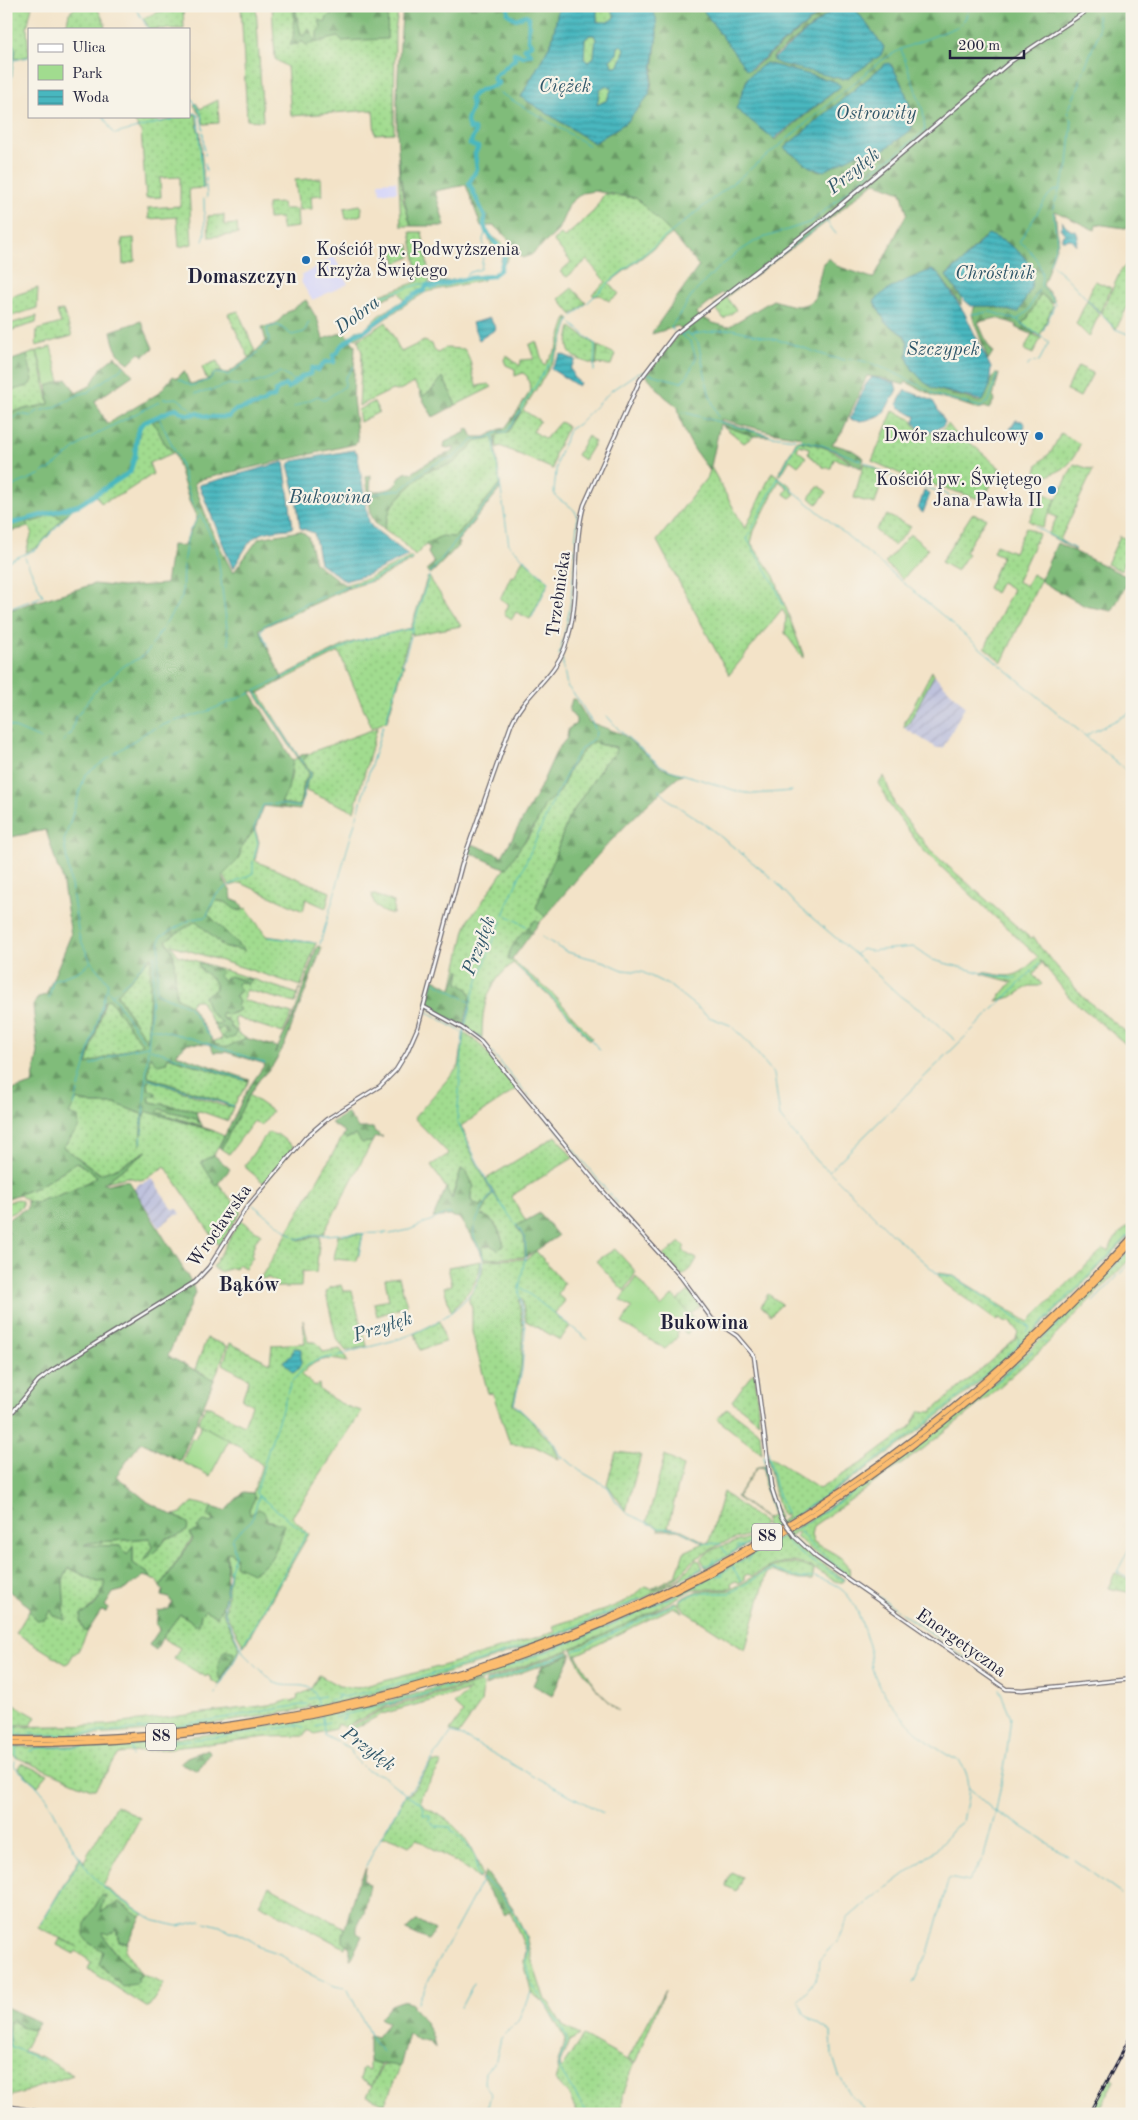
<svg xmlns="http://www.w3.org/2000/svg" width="1138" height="2120" font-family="'Old Standard TT',serif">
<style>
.built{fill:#d7d7f8}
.industrial{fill:url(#industrial-furrows)}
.grass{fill:url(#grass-dots);stroke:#627f65;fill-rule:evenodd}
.forest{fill:url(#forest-firs);stroke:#516f5a;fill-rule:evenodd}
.wetland{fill:url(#wetland-marsh);stroke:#627f65}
.green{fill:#a1dc8f;stroke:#627f65}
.water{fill:url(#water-rules);stroke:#356c7d;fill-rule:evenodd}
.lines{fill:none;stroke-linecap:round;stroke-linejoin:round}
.stream{stroke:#48b7bf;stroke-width:1}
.river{stroke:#48b7bf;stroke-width:4.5}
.tertiary-casing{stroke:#6b666c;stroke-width:5}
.motorway-casing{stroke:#6b666c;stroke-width:7}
.tertiary{stroke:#fff;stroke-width:2.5}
.motorway{stroke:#fcbd6f;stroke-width:4.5}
.rail-casing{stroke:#22223b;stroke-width:3}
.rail{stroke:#f7f3e8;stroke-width:1;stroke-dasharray:4;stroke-linecap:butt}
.tertiary-bridge-casing{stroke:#6b666c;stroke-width:5;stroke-linecap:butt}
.tertiary-bridge{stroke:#fff;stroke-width:2.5}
.poi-dot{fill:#1f6fb2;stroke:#f7f3e8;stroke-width:2}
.labels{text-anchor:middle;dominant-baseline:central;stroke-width:4.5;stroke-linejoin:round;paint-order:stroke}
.shield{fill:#f7f3e8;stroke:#62616f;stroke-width:1}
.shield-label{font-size:16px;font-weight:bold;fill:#22223b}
.poi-label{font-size:18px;fill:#22223b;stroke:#f7f3e8;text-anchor:end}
.street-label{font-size:18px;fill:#22223b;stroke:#f7f3e8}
.water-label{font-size:19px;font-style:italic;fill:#2f5669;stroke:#f7f3e8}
.quarter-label{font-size:20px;font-weight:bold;fill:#22223b;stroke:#f7f3e8}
</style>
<defs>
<pattern id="industrial-furrows" width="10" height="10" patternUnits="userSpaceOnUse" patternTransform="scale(1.25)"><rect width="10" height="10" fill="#bfc2dd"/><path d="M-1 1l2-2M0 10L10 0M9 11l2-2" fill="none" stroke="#a4a6bf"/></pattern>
<pattern id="grass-dots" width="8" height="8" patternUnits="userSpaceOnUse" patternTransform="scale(1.25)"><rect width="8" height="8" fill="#a1dc8f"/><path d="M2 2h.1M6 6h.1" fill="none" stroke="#8abc7c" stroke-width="1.8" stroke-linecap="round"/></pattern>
<pattern id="forest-firs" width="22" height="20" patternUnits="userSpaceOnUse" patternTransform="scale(1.25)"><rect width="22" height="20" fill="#80bc7a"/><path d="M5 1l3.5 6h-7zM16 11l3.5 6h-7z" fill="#689865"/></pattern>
<pattern id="wetland-marsh" width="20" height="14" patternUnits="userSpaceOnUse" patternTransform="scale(1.25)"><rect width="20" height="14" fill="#a1dc8f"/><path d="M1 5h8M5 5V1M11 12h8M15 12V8" fill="none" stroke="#8abc7c"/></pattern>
<pattern id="water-rules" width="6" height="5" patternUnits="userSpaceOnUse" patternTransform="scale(1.25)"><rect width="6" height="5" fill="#48b7bf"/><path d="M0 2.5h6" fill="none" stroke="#3c949c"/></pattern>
</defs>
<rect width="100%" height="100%" fill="#f7f3e8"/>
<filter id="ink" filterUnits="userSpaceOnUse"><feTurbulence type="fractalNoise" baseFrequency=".02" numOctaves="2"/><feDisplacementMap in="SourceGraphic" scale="10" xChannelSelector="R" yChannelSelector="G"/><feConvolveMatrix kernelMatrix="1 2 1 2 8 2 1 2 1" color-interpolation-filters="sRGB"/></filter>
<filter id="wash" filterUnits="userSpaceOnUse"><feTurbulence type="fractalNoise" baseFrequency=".0096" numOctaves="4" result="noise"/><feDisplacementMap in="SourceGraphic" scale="20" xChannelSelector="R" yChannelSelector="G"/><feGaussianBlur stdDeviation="1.12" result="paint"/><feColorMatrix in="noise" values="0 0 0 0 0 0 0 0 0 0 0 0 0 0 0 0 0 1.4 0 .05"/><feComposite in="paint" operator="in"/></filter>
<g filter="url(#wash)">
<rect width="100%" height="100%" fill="#f3e3c8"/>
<g class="built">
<path d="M396,181L397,192L380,193L379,182Z"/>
<path d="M334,256L348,284L312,300L300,280L302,278L301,276Z"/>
</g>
<g class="industrial">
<path d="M934,675L965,706L943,748H937L904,728L909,723Z"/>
<path d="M152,1178L172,1209H177L180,1214L174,1216L159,1227L134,1189L140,1183H143Z"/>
</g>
<g class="grass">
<path d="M11,6H32L27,28L29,56L15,59L16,50L13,44L15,50L6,113V20L11,37L8,22Z"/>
<path d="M77,6H96L105,23L104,29H66L64,24L67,23L69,13Z"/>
<path d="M174,6H183L184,29H150L143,18Z"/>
<path d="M241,6H256L263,121L247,120Z"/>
<path d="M272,6H399L395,30L394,133L375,134L373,110L291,116L287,67L275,59Z"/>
<circle cx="605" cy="15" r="9"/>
<path d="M590,35H594L596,39L594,57L588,62L584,59L585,39Z"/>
<path d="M621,45L625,49L619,66H612L610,60L617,54L618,47Z"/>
<path d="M607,86L612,88L607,100L597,105L600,90Z"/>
<path d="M218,100L219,123L204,124L202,118L194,105L196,103L200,109Z"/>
<path d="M196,114L198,131H200L204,188L189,189L192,244L179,247L177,217L149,219L148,208L180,206V177L160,178L161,197L146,198L141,130L136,128L138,127L131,116L134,120L141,116H152L159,122Z"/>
<path d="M398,157L403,199L411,226H401Z"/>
<path d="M321,178L322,195L311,196L312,209L299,210L295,180Z"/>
<path d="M604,194L636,198L672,234L609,283L619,294L609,301L600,295L594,296L592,294L606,282L587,260L567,277L560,272L571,262L553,240L561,234L564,238L594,211Z"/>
<path d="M282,203L283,209H297L298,227L282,229L281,218L268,219L267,204Z"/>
<path d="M224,215V225L237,224L238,234L209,237L208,216Z"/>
<path d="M410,232H422L430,280L428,284L484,275L483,280L426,292L406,304L358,338L355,339L352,335L356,331L365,329L378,316L404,300L399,292L372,304L349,319V316L375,297L419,281Z"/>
<path d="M488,235C497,238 506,245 510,254L505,263L500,262L502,257L492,246Z"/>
<path d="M134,238L135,261L123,265L122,239Z"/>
<path d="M409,245L411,257L396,263L392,249Z"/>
<path d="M1126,265L1132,267V298L1116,329L1101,314L1121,270Z"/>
<path d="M1095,281L1111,288L1100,312L1087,299Z"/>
<path d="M38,288L37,308L6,318V298Z"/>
<path d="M572,288L586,303L572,315L559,299Z"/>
<path d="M1041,294L1053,305L1040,336L1025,328L1022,323L1027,319Z"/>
<path d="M726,297L736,310L724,319L714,306Z"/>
<path d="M1087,300L1099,314L1089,337L1076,324Z"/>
<path d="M63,310L72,336L36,346L37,330L61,323L57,312Z"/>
<path d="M238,311L255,351L249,358L228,314Z"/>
<path d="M37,316L36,323L6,332V325Z"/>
<path d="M567,317L569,318C562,353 542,379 523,410L540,421L533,431L545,439L560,422L568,426L555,453L553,469L500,446L497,448L496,437L499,434L508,433L521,412L519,409L531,390L527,376L523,373L515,376V369L506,365L504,360L506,355L520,366L521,360L534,359L529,345L536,341L544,366L557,348Z"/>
<path d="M386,322L401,352L424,341L432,344L434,350L438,353L445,348L464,349C473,360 470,372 477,386L489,384L492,387L456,405L443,377L431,391L423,396L414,383L397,391L392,390L359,406L362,353L358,340Z"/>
<path d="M571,327L597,346L596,365C568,357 564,354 571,327Z"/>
<path d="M1032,334L1041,338L1033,354L1024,350Z"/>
<path d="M37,351L49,404L6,413V392L28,386L33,380L27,355Z"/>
<path d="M217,361L222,372H216L207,380L202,367Z"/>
<path d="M1078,366L1093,373L1080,397L1067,390Z"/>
<path d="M374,402L379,412L360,422L358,410Z"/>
<path d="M893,411L911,419L921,436L942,430L948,424L959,438L968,441L1000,468L983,500L905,476L872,461Z"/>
<path d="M152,419L164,442L173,453L149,463L153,474L124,493L101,503L96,495L131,472L141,428L143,424Z"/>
<path d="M722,425L754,436L744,443Z"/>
<path d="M1061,433L1080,444C1069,472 1060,470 1034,481L1038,464L1051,452Z"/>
<path d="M588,436L595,442L584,460L577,455Z"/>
<path d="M491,438L495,442L500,484L455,537C437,534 426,543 415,556L400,540L384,529L391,507L405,491L427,471L454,463L478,440Z"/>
<path d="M797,440C820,446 833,448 851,464L834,459L831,468L823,467L808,454L809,448L799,445L797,450L806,457L798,466L790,460L781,475L779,474Z"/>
<path d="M864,463L884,474L875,504L854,498Z"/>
<path d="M1074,464L1093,470L1060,540L1075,550L1048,535L1057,517L1049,514Z"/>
<path d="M711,467L745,529L772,472L792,487L791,490L795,494L790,498L784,494L788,488L779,481L754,531L751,543L774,576L803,654V658L785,633L786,616L782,609L729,675L657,541L708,476Z"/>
<path d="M819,486L827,492L817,504L809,497Z"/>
<path d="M55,514L62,519L38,547L26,552L32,532L25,522L42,519L47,515Z"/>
<path d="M972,514L986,518L965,552L968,554L957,571L941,562Z"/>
<path d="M887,515L911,527L894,546L875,530Z"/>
<path d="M1026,527L1039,534L1017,581L1026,586L1032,574L1041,579L1002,662L985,648L1013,589L1001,582L995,593L988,588L1002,556L993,552L996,545L1014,552Z"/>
<path d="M1120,536L1132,542V548L1121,571L1107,564Z"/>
<path d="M411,557L413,560L375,580L349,588L344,585L369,578Z"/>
<path d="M523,559L548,581V584L530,619L516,612L512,619L504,614L509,604L500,599L511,576L514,577Z"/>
<path d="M429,577L461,626L412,635L413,633H410L401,664L404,665L387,721L372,728L339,652L283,680L281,677L349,643L411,628L427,578Z"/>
<path d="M932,671L934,675L909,723L904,728L905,722Z"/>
<path d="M255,693H259L309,773L304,783L299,807L281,803L291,778L292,760L298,758Z"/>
<path d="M377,728L354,811L306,791L307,781L312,774L303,761L306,756L314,751Z"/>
<path d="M594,741L597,744L616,748L615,754L605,762L568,819L536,908L545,917L539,923L535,920L511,961L512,960L554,995L592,1038L589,1040L568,1014L513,963C487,985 482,1005 482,1038L465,1026C470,1007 477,994 458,983L460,971L452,989L465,930L470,917L478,908L517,850L527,839L537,822L545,804L560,792L571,767L586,747Z"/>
<path d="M884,776L895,806L933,853L1030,938L1034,937L1040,947L1084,998L1132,1037V1049L1070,998L1040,960L1041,964L1033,975L1042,984L1039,986H1029L1012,997L996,1001L1012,982L982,974L983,972C1013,978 1016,979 1038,957L923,850L888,803L879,783Z"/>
<path d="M255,829L259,842L255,861L330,892L326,908L306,899L303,911L241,883L230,886L223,875L239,859L241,848Z"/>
<path d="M372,894L394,902L393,914C381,914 373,906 372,894Z"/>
<path d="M216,901L225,902L240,911L246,908L266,936L316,943L295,1003L246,990L243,1000L292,1014L283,1033L234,1017L238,1034L246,1038L227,1048L215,1044L214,1041L222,1039L200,1000H194L190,1005L176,997L174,955L166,939L196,921L225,948L244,949L234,943L208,914ZM171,945L301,986L298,994L178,955ZM200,970L224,980L234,977L238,979H250L247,985L245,982H239L237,984L241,991L235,996L239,1002L237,1006L240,1009L237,1012L227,1015L222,1012L221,1015L222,1018L227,1019L230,1027L236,1031L226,1032L223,1027L214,1023L220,1025L222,1023C212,1011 197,1004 216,989C217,979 207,974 200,970Z"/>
<path d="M151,957L152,958L147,1042L117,994Z"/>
<path d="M109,998L143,1044L87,1064L105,1002Z"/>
<path d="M464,1033L479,1043L517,1089L461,1126L469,1143L468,1146L492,1193L485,1206L483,1203L481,1207L471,1201V1191L474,1187L466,1170L461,1169L451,1200L446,1188L431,1165L449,1154L414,1118L459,1066Z"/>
<path d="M150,1055L167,1057L249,1081L233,1107L228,1121L200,1111L197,1112L189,1109L150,1102L148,1079L223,1106H233L148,1077Z"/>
<path d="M249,1095L272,1111L261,1126L254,1121L229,1154L221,1149Z"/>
<path d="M76,1099L92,1104H116L142,1114L140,1145L145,1111L214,1131L224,1136L214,1155L202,1162L216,1185L218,1183L241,1212L219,1246L165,1166L148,1178L140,1180L127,1177L106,1182L146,1151L119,1167L101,1174L63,1147L71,1138L68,1114Z"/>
<path d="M160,1109L196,1118L203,1126L157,1112Z"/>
<path d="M268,1132L276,1135L277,1134L294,1147L264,1183L246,1168L245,1165Z"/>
<path d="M355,1135L372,1142L323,1234L299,1239L295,1238L299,1240L320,1236L316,1273L302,1271L301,1287H276L275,1282L269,1278L260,1279L288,1232L294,1237L288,1231L343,1136L346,1139Z"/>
<path d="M556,1136L573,1158L511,1196L526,1221L516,1227L524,1237L525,1257L483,1259L481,1247L504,1245C499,1229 496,1219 481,1215L493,1193L500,1203L486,1179Z"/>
<path d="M77,1162L98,1176C86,1183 75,1190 62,1194C53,1198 45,1197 36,1203L27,1201L19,1194L38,1187Z"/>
<path d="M17,1199L22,1201V1207L11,1214H7L6,1203Z"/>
<path d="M240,1220L261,1234L255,1242L251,1255L253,1257L245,1268L238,1264L236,1269L233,1268L219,1272L213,1267Z"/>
<path d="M1132,1221V1233C1080,1288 1027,1342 969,1391C887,1459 799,1517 706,1568L701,1559C718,1540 749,1544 766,1528V1519L736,1497L757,1467L765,1466L770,1496L779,1518L776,1520L779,1522L786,1518V1514L782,1516C774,1496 771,1476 767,1455L819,1489L865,1461L910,1428L920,1411L931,1412L1016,1339L1018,1332L1010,1321L1007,1322L999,1318L997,1321L941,1281L942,1280L938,1275L939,1273L952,1275L1028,1322L1103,1249L1109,1251L1113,1241ZM763,1467L765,1486L773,1515L767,1519L737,1497L756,1469Z"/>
<path d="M363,1234L357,1261L334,1259L338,1235Z"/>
<path d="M680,1242L685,1247L683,1249L687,1254L697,1259L691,1269L682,1276L663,1256Z"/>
<path d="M1132,1247V1257L1044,1347L988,1397L923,1449L813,1526L811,1535L813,1541C823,1550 854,1558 849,1575L847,1576L808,1548L796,1536L799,1533L796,1532L790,1536V1541L793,1539L813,1557L845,1579L843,1582C836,1583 831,1579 825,1575C794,1556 783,1559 752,1576L748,1574L744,1576V1580L739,1583L736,1581L731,1583L732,1587L727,1589H693L642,1617L563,1652L475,1683L387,1706L347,1726L344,1727L338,1724L335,1729L314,1734L311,1731H307L305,1736L267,1737L119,1754L95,1789H91L6,1753V1747C113,1747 217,1736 322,1716L321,1706L312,1707L309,1705V1708C209,1727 108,1738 6,1737V1727L106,1725L277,1704L289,1700L292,1702L298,1699L297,1696L310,1690L319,1675L339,1686L357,1688L438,1667L555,1632L553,1626C583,1615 622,1610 645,1586L655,1590L679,1579L696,1560L700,1561L703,1569C665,1587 628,1607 589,1623C506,1657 420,1683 333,1704H329L328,1701L326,1704L328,1714C386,1705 445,1685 502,1666C684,1604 855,1505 1000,1377C1046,1336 1089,1292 1132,1247Z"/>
<path d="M615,1249L636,1272L625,1290L622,1289L596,1261Z"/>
<path d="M536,1251L564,1283L558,1295L565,1301L554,1314L570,1326L569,1328L560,1340L526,1321L522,1299L519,1300L523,1328L521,1367L513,1405L530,1419L541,1433L546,1436L553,1444L559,1459L534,1446L510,1444L493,1394L488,1393L472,1332V1307L469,1302V1297L482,1273L484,1260L527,1259Z"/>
<path d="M481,1261C479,1284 465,1295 451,1312L444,1287L452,1285L448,1267Z"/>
<path d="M399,1277L407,1306L377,1316L374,1303L389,1300L385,1279Z"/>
<path d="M341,1285L343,1291H352L367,1346L346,1351L336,1338L326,1293L329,1288Z"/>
<path d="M689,1291L700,1306L690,1314L677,1301Z"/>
<path d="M768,1294L782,1304L771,1315L761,1306Z"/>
<path d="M303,1319L308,1342C318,1341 319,1344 323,1352L340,1349L346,1357L347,1362C327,1357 315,1358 301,1375L315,1386L319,1384L320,1390C332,1399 347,1408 362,1411L292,1517L309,1534L244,1646L225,1613L230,1572L228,1573L227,1553L230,1552L252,1573C275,1563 276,1546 283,1524L250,1516L249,1509L255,1498L253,1493L262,1465L239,1446L198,1423L206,1405L244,1425L252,1405L242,1399L249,1379L223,1364L230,1343L270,1363L272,1345L305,1343Z"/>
<path d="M440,1321L445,1342L420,1350L415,1333Z"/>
<path d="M207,1338L227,1346L214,1380L195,1369Z"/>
<path d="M755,1373L759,1422L732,1401L752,1374Z"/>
<path d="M727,1408L760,1433L762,1454L717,1419Z"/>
<path d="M616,1452L641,1455L626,1511L607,1484Z"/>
<path d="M665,1455L683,1466L668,1527L682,1530L705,1542H709L723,1492L764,1523L760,1530L749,1535L722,1543L697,1558L691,1562L678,1577L654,1589L652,1588L676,1576L684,1552L704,1543L678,1530H658V1527L647,1522Z"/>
<path d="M193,1502L212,1507L207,1515L215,1520L196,1532L160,1587L157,1581L151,1579L149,1574L133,1563V1547L127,1556L120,1546L84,1545L88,1543L150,1538L152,1547L145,1557L161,1546L167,1538L177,1536L188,1523L174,1515L181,1513Z"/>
<path d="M783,1564C795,1563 804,1565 814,1570L812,1580H799L772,1571L767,1573L745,1650L686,1612L679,1602L680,1599L697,1591L730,1590L770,1568Z"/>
<path d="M69,1568L97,1582L106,1581L99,1599L80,1620L84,1631H88L78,1651L73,1655L69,1662L66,1664L16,1633L29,1611L37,1620L51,1609L65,1620L63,1580Z"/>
<path d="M1115,1573L1132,1582V1593L1108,1588Z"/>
<path d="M675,1602L678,1603L683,1612L674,1607L576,1655L598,1691L619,1711C599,1694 582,1674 572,1649Z"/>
<path d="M223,1606L224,1615L240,1649L219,1685L211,1680L212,1678L207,1675L206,1677L174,1659L180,1648L162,1638L180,1614L190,1620L194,1625H199L201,1614L205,1610L217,1616Z"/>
<path d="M569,1651L571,1654L485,1686L486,1681Z"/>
<path d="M480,1683L483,1685L481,1703L459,1734L450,1731L463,1713L454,1705L470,1690L382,1714L350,1731V1727L384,1709Z"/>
<path d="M6,1700L36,1717L31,1725H6Z"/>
<path d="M432,1762L442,1763L422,1794L420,1801C428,1812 441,1814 451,1823C466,1837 477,1856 482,1876L479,1879L469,1870L417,1839L409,1846C400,1842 390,1835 381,1838L406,1795L410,1794Z"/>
<path d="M21,1763L48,1774L38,1786L18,1768Z"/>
<path d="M116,1805L140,1818L103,1886L144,1914L141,1917L119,1902L89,1943L104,1951L99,1964L122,1987L141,1976L118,1956L104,1938L102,1931L116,1930L119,1941L128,1943L125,1950L141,1974L164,1984L148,2008L88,1969L91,1962L76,1951L74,1954L57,1945L60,1939L77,1946L38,1928L80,1857L85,1863L84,1861Z"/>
<path d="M731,1872L742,1877L736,1891L726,1886Z"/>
<path d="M269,1886L345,1928L343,1936L346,1945L345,1948L259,1904Z"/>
<path d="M513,1908L526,1936L532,1961L545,2000L549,2003L563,2026L580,2035L569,2041L559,2066L561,2069L583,2036L634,2064L623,2095L622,2114H578L568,2094L555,2080L558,2075L557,2066L565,2039L546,2005L531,1992L524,1962L526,1950L509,1909Z"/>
<path d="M665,1990L635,2063L628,2059Z"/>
<path d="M12,2020L24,2028L34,2030L23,2051L42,2057L73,2075L6,2098C6,2079 6,2061 9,2042C10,2035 6,2027 12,2020Z"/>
<path d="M369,2060L381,2065L371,2086L360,2079L363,2068L369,2070Z"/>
<path d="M391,2064L400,2067L385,2104L367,2096L382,2066Z"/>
<path d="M1111,2076L1115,2081L1097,2114H1090Z"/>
</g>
<g class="forest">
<path d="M295,6L301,35L304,36L307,29H309L315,41L317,40V32L321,27L319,20L325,22L327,17L337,10V6H388L387,39L343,41L338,37L306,45L302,41L299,44L290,45C297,32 292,20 295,6Z"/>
<path d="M403,6H559L552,41L521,97L594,143L628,121L651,89L657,34L653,11L649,6H700L730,47L751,70L829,6H837L772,58L881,55L884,47L853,6H1132V229L1096,224L1095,230L1092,229L1055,211L1058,241L1043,285L1055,300L1052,303L1041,294L1027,319L1022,323L1025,328L1035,333L1034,335L1017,328L1015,324L997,318L978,322L988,345L993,352L988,360L973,318L972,313L975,306H993L1014,312L1031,288L1009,244L990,235L983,238L961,263L946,275L961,296V305L938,273L932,270L891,290L875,300L876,305L904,335L908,343L907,358L933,388L980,402C989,394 987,382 995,374H999L993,397L995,399L989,409L985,407L978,409L948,399L936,397L906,382L904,385L882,378L867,376L842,432L832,444L852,450L864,458L861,468C852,464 848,460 841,454C830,447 814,444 802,442L801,437L771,432L721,419V421L769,435L770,436H754L720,424L710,471C695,453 681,431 678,407L664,396L646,375L682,330L678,326L652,334L653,331L699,266L672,234L636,198L594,191L582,193L570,203L557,232L531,255L522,258L512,246L513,243L494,226H481L466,185L435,191L445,226H411C390,154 397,80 403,6ZM767,63L836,82L840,87L775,140L744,91L748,77ZM891,64C898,76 921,119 910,131L875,156L861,152L820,171L810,167L784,148ZM874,182L901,192L907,213L874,278H872L837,266L829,258L823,263L814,300C798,310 791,305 773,300L728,327L713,323L696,314L722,293L726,297L825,223Z"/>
<path d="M306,300L318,321L323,339L344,332L355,345L353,399L358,441L355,444L202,479L194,483L210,527L233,573L259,538L300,531L308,536L315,563L349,588L259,629L283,680L259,693L250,691L293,761L288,790L281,803L300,806L304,783L309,773L298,759L301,755L308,754L303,761L312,774L307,781L300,810L264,806L255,829L241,848L239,859L222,876L231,892L232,900L239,901L244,909C234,913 233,906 225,902C222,901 219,901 216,901L208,914L245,951L233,948H225L196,921L166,940L174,955L176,997L190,1005L215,1044L227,1047L246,1038L277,1047L275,1053L295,1012L316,949L318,946L322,948L284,1046L273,1065L259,1080L249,1095L221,1149L219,1147L248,1089L265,1064L226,1052H214L209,1044L188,1043L176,1054L250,1080L249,1081L239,1079L168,1057L166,1063L158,1065L150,1056L148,1077L216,1099L233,1107L149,1079L148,1089L156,1093V1096L149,1097L150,1102L189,1109L196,1112L199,1123L196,1118L160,1109L157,1112L214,1131L145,1111L140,1146L142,1114L116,1104H92L77,1099L69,1114L78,1117L79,1127L63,1147L100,1174L119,1167L147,1151L103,1184C113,1185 119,1179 129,1181L192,1283L195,1293L168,1356L214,1380L180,1461L141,1442L116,1476L148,1502L188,1523L187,1531L177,1536L166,1538L161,1546L143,1562L152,1547L150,1538L88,1543L84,1545L120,1546L127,1555L133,1545V1563L149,1574L151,1578L144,1576L124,1590L113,1593L105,1606L108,1608L106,1612L101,1611L88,1631H84L80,1620L81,1614C96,1610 102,1595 105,1581L98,1582L69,1568L63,1580L65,1620L53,1615L51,1610L45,1619L37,1620L29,1611L30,1607L6,1589V1225L8,1219L27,1208V1201L36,1203C45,1197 53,1198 62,1194C75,1190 86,1183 97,1176L77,1162L38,1187L6,1199V1092L32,1084L38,1053L33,1006L38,997L46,995L49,988L71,935L61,872L58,869L46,830L6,838V611L94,584L122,587L166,584L172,545L183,546L197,518L189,501L175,454L164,442L151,418L140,424L139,428L135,456L129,471L72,509L62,519L55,514L47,515L42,519L35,521L26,522L29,527L12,531L9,524L6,523V413L49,404L47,386L67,379L76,393L90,386L102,367L115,356L133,375L95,401L107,424L159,393L173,376L177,378L184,371L190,384L208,380L216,372L228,373L249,358L266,341L262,327L275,325L286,313ZM151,957L148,1038L147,1041L117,995ZM109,999L142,1044L87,1064L104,1002Z"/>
<path d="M141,321L153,348L144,356L139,353L129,363C116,355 114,346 111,331Z"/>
<path d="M27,355L33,380L28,386L6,392V362Z"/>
<path d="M443,377L456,405L433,417L419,393L421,391L423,396L431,391Z"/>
<path d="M519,409L521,412L508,433L499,434L496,437V444L491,438L478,440L454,463L427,471L405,491L391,507L384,529L377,525L371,515L366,477L371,475L370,491C377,491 390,491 394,486C400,480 401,470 412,473L430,461L454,451V447L448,448L444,447L445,442L466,432L465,430L469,429L473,437H485L500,429L505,428Z"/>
<path d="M500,484V489L457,542L460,544L431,574L426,570L434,563L428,553L430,548L425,544L442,536L455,537Z"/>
<path d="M1057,543L1130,578L1112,611L1085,606L1042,582L1041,579Z"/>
<path d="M572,699H575L589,722L622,734L662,768L682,774C630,816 587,866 545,917L536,908L568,819L605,762L615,754L616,747L597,744L594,741L586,747L571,767L560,792L545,804L537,822L506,869L468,852L472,844L502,856L538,792L557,750L567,738L568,729L576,724V719L569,711Z"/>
<path d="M535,920L539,923L511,961L508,960C508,945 526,930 535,920Z"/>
<path d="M203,963L210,968H216L221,972L219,976L223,980L230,976L238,979H251L247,985L245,982H239L237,984L241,991L235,996L239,1002L237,1006L240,1010L227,1015L222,1012L221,1015L222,1018L230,1022V1027L236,1031L235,1037L225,1040L223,1036L226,1032L223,1027L218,1031L213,1023L220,1025L222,1023L209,1011L204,996L216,989C216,976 202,975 198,964Z"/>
<path d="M459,970L458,983L468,989L471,996L464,1026L429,1007L427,1003L434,979L452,989Z"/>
<path d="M347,1113L358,1128H373L374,1131L383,1137H375L372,1142L362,1143L355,1135L346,1139L343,1136L345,1132L331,1123Z"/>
<path d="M214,1155L230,1169L216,1186L201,1162Z"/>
<path d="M461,1169L466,1170L474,1187L471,1191V1201L481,1207L483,1203L486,1207L481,1215C495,1218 499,1231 504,1245L498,1250L490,1245L482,1247L483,1258L479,1248L459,1218L450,1216L433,1218L446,1188L452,1199Z"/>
<path d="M540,1213L558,1236L526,1257L525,1237L516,1226Z"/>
<path d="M243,1492L253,1493L255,1498L249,1509L250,1515L259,1509L265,1513L267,1521L284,1524C277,1546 275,1563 252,1573L235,1565L236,1557L230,1552L227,1553C225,1578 231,1593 217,1617L205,1610L201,1614L199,1625H194L190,1620L180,1614L162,1638L156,1650L149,1645L160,1629L156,1624L158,1611L169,1609L172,1603L169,1598L162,1596L163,1591L160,1587L193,1539L190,1533L199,1530L197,1527L204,1521L211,1523L215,1520L207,1515L212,1507L225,1511Z"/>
<path d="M225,1650L234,1653V1656L221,1680C214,1670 219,1659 225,1650Z"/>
<path d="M572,1654L552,1696L533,1685L542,1666Z"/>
<path d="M208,1749L210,1752L198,1771L180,1763L187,1757Z"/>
<path d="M366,1868L364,1880L370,1885L364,1913L357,1927V1933L362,1936L351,1959H350V1948L343,1941V1936L356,1887Z"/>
<path d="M486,1872L513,1908L505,1915L481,1881Z"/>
<path d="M106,1895L101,1912L119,1902L141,1917L128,1943L119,1941L116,1930L109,1934L103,1932C107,1949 126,1964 140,1974L141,1976L137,1978L139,1981L136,1985L122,1987L99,1964L103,1951L89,1943L84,1937L85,1924L101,1896Z"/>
<path d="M416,1921L421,1922L435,1930L428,1940L406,1930Z"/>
<path d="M402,2001L413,2004V2007C423,2018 434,2033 435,2048L429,2041H418L409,2033L400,2067C388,2063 382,2066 369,2060V2035L377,2037L388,2023L380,2018L391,2005Z"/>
<path d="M6,2007L39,2022L34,2030L24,2028L12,2020L10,2021L8,2037L10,2040L6,2051Z"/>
</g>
<path class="wetland" d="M598,346L615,354L611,365L596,364Z"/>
<g class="green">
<path d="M360,205L362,207L361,215L346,219L344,208Z"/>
<path d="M51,347L60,382L47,386L37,351Z"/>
<path d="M1043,493L1056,499L1042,528L1029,521Z"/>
<path d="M910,534L928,549L903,579L885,563Z"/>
<path d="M636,1277L661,1307L673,1295L696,1321L687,1334L681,1329L678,1330L677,1338L665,1349L622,1323L632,1308L621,1300Z"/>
<path d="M201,1425L229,1440L210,1476L182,1462L192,1438L195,1439Z"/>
</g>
<g class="water">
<path d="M559,6H649L656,17L657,34L649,95L628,121L594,143L521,97L552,41ZM599,7L611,9L615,16L614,19L607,22H597V9ZM590,35H594L596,39L594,57L588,62L584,59L585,39ZM621,45L625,49L619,66H612L610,60L617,54L618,47ZM607,86L612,88L607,100L597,105L600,90Z"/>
<path d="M700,6H766L764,8L765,11L772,15L778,12L781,6H829L749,70L746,69Z"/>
<path d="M837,6H853L884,47L881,55L848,78L842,79L780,64L772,60Z"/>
<path d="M766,63L836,82L841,86L774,139L736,109L748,77Z"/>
<path d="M889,63C898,73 920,120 910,131L875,156L861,152L824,171L810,167L784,148L885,64Z"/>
<path d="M1061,220L1070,230L1076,231L1078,236L1076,245L1071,239L1062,240V236L1065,234L1060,228L1063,224Z"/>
<path d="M988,234C1008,242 1036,258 1032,283C1030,293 1023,302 1019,312H1014L993,306H971L962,298L946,276L961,263Z"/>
<path d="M932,270L938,273L964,312L991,368L989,388L983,401L933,388L924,382L912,369L907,358L908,343L904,335L886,323L874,302C884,288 915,276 932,270Z"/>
<path d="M490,318L496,329L479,340L472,323Z"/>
<path d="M561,354L576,360L570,369L573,373V377L580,383L578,386L551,369Z"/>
<path d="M872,377L895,383L897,390L883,414C872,418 862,424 850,419L866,384Z"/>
<path d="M905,390L933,401L945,422L943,426L923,435L914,422L916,417L899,407L897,404Z"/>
<path d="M1016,420L1022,421L1025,424L1023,434L1016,439L1007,434Z"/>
<path d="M354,450L357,452L369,522L372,527L407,554V556L369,574L345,581L320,563L314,533L300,528L296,496L288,465L293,461Z"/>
<path d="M284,462L293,527L290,529C250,532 253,537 233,569L199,485Z"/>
<path d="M924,491L930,494L923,513L918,509Z"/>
<path d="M294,1348L301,1349C300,1360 304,1366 293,1373L283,1361L291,1356Z"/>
</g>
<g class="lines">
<g class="stream">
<path d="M134,6L141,17"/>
<path d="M142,18L148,29"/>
<path d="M15,60L29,57"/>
<path d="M493,86L498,91"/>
<path d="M474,92L475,93"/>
<path d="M500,93L590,146"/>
<path d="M189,94L201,113L203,129"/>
<path d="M189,114L195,113L198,115L203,189"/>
<path d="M1069,114L1068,111L1080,83V80L1099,32L1097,15"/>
<path d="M103,116L113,133"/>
<path d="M178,117L182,116"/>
<path d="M167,121L176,118"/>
<path d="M6,123L15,50L7,23L10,6"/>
<path d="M203,132L204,150"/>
<path d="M115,134L165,121"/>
<path d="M205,153V155"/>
<path d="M205,163L206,171"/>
<path d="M206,178V182"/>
<path d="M206,185L207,197"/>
<path d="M203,241L205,235L204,199"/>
<path d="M484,249L483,239L486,231"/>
<path d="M1050,264L1057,241L1053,208L1068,166L1072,120L1070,117"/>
<path d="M1051,264L1066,277"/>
<path d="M755,274L826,221L836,234"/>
<path d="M464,279L468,273L481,269L484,251"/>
<path d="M1068,279L1100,313"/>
<path d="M1041,286C1041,283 1042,278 1042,274C1041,264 1028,245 1019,242L1048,196L1052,192L1059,189"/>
<path d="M1042,287L1053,299"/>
<path d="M971,314L991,312L1018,320L1028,311L1039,289"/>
<path d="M1101,314L1115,329L1128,334"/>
<path d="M573,316L614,278L774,150L879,62L901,49"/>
<path d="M349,318L380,297L420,284L427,285"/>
<path d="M1018,321L1049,342L1039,361L1029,363L1028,366"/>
<path d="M572,324L595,344L594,371"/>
<path d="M674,331L671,327L693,294L716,270L737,253L757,240L811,222L874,169L891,158L925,131L923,111L901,49L957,27L965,19L970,6"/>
<path d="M1043,331L1055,304L1052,300"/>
<path d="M680,334L687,333L691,336L694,334L732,329L786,342L830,357L845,360"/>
<path d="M1130,335H1132"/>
<path d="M692,337L698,342L709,393L718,417"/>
<path d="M848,359C866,357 911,381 928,390"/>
<path d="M179,379L191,386L209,380L215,373L228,375L253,357L269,341L267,328L278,325L292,335L304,332L309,322"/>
<path d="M930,392L938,396L981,407L989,401L997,375"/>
<path d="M195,393C202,394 223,387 229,384C243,388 268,381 280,372L295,381"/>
<path d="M163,399L177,398L196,413"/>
<path d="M294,407L318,396L325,400L345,386V378L354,366"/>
<path d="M683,412L771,436"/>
<path d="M158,416L178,457"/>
<path d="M6,424L19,414L31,416L38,411L53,408L80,394L88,392L124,366"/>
<path d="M493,435L509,545L549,582L532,617"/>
<path d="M772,436L795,439"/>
<path d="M801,440L822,445L862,461"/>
<path d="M179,459L191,501L200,513L217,549L229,644"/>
<path d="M865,462L884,473"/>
<path d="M781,473L796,443L801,441"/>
<path d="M889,475L949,495"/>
<path d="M779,476L747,539L775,585L783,605"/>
<path d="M778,478L954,625"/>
<path d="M6,489L41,474L45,470H49L82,443L102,431L159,402"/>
<path d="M370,495C380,494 391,489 401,490L427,468L442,460L453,458L473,440L489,437L498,432H506L509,429L560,346L570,319"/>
<path d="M952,496L970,501"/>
<path d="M1035,527L1075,549"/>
<path d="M6,562L37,549L74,507"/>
<path d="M430,573L500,486"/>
<path d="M6,610L43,596L25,558"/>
<path d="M955,627L1132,775"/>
<path d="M411,633L429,576"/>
<path d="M152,645L182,597L183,565L187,539L189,531L200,516"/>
<path d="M268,646L261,631L264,626L307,603L354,584L367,582L412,559"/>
<path d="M559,655C571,616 574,578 576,536C576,530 579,519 576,513C571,503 556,502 554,492L557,461L569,430L578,424L612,390L637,373L642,372L681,382L688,375L696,358L691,342L679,333"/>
<path d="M78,715C85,705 91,695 100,686C103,682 109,681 112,677C117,673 121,667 127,664C138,658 141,660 151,647"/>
<path d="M607,716L619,730L660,765L670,770L740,792L754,794L792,791"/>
<path d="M175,721L203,713L251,693"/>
<path d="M386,721L411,636"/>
<path d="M6,724L41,739"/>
<path d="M1087,735L1132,712"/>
<path d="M63,742L66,736L71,734L76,715"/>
<path d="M114,754L148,731L171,722"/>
<path d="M298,756L255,691L357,641L413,628"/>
<path d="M110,757L85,775L64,841L79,936L91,962L108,982L107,989L112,995"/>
<path d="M366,782L383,726"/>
<path d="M659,790L670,801L710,828L773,879"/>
<path d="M357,817L366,784"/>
<path d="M344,860L356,819"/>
<path d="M776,882L797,905L856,955L900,996L927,1015L955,1040"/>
<path d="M230,885L253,873V862L258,843L254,828L263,805L278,804L301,807L306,782L311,774L299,758"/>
<path d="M504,914L526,926"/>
<path d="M268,937L316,943"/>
<path d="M542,937L567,952L605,962L623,970L642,972L668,985"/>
<path d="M320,944L344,861"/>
<path d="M856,954L862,949L869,951L913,947L933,960L986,974L1016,979"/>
<path d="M518,967L555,1000L600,1050"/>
<path d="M670,986L709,1017L730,1025L746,1040L774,1074L780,1117L817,1162L828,1170"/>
<path d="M49,999L53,980L77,972L90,963"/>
<path d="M470,1002L433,981L427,1004L428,1007L478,1036L552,1124"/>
<path d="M428,1012L462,1032"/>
<path d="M151,1028L191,1038L265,1063"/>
<path d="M211,1038L188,1006L156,993L160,939L161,936L192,919L206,917L216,895L228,886"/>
<path d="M143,1040L112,995L130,979L147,959"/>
<path d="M150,1049L245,1080"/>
<path d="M91,1065L127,1050L148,1046"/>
<path d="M148,1079L233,1106"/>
<path d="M74,1106L106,990"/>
<path d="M554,1126L617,1203"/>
<path d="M141,1143L155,955"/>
<path d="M253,1205L271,1219"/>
<path d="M273,1220L297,1239L310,1236L339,1234"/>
<path d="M342,1234L387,1233"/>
<path d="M390,1234L409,1230L446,1214H451"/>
<path d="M359,1255L363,1234"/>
<path d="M526,1257L525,1237L493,1193L457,1121L463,1035L473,994L509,900L552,803L573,761L581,749L595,737L596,732L594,726L578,699L567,686L562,658"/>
<path d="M525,1258L519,1289L525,1329L522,1370L514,1404L549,1437L555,1445L559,1455L563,1458"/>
<path d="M483,1259C483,1250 476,1245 474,1237C471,1222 486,1205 492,1193"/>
<path d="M520,1287L587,1339"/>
<path d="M1093,1302L1132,1261"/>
<path d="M1036,1329L1132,1232"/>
<path d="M1027,1332L1031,1328L953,1276L939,1275L891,1233L829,1171L1039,964"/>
<path d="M1044,1338L1132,1248"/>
<path d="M1042,1340L1046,1344"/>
<path d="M1018,1346L1019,1339"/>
<path d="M347,1353C361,1348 375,1346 388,1342C421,1334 465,1311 479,1279C481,1273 481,1267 482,1261"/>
<path d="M768,1452L775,1486L786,1514"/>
<path d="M764,1456V1462"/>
<path d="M566,1459L580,1471L608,1487L616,1501L628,1514L659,1528L678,1529L705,1543L721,1544"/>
<path d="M764,1466L767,1490L774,1518"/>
<path d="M789,1519C876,1464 956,1403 1032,1333"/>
<path d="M795,1530L856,1491L908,1453L972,1403L1032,1352"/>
<path d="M799,1530L810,1544L847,1575"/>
<path d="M784,1537C792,1552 828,1571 844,1580"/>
<path d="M1132,1543L1117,1572L1132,1580"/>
<path d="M737,1546H743"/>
<path d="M722,1547L727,1555"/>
<path d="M729,1554L780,1525"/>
<path d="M747,1562L750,1557"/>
<path d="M710,1564L714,1559"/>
<path d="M735,1564L787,1535"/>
<path d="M704,1565H708L724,1557"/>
<path d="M732,1566L741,1581"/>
<path d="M733,1570L735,1568"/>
<path d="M718,1575L730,1568"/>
<path d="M815,1577C850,1586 857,1606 866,1637C868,1642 870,1647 870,1652C871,1660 871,1667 874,1674C887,1706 926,1746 957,1760"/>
<path d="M852,1578L989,1675"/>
<path d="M682,1579L699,1570L702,1567"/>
<path d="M680,1600L697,1593H730L771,1569L802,1579L813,1577"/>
<path d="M226,1618L224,1607L230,1569L235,1555L232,1538L252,1520L259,1496L256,1493L268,1451L291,1382L308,1364L318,1360L345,1354"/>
<path d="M227,1619L243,1652L273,1682C293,1692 313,1674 319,1706"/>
<path d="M242,1647L307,1534L259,1496"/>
<path d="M574,1651L676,1603"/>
<path d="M486,1683L569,1653"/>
<path d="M215,1694L240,1651"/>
<path d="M336,1694L343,1697L368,1692L480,1661L546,1639L640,1599"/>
<path d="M309,1699L324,1696"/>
<path d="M329,1700L338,1699L339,1695"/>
<path d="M321,1712L325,1736L350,1748L354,1758L365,1769L383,1776L409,1797L420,1803L424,1808L423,1815H430V1821L435,1826L451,1827V1830C457,1833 475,1853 476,1859C477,1866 475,1873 480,1878"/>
<path d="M334,1717C467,1689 595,1636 716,1575H723"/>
<path d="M6,1719L16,1725"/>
<path d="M341,1719H344L345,1715"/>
<path d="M315,1726L329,1722"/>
<path d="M30,1732L36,1735H57L145,1729L187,1724L307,1704"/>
<path d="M19,1735H32L34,1733"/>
<path d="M6,1736H12"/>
<path d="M16,1736V1728"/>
<path d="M131,1745L132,1753"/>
<path d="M6,1748H14"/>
<path d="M30,1751L37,1748C124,1746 212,1741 298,1725L304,1728"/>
<path d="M132,1755V1756"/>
<path d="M16,1758V1747"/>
<path d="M15,1761L14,1765L15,1767L35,1784L47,1798L73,1848L91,1874L105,1889L155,1921L178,1926L201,1921"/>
<path d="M959,1761C974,1779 968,1796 964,1816"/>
<path d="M538,1778L603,1813"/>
<path d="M969,1788L994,1811L1010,1819L1068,1856"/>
<path d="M408,1794L451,1733L462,1736L535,1777"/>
<path d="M1074,1860L1121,1894"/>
<path d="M366,1867L375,1848L406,1794"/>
<path d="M864,1905L926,1858L936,1850L953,1829L963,1821L964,1817"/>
<path d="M205,1922L220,1926L230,1932L237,1933L254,1942L259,1947L280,1954L303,1971L335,1986L345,1988"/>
<path d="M41,1923L81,1858"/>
<path d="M928,1953L949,1878L968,1882L984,1856L996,1811L1006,1758L1011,1717L999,1689"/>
<path d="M438,1962L483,1879L499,1892L515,1914L516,1921L523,1929L527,1950L526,1960L531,1983"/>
<path d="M913,1983L927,1955"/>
<path d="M532,1985L559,2023"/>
<path d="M348,1990L373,2041L385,2054"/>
<path d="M799,2000L816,1979L819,1970L820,1959L837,1941L848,1918L862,1906"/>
<path d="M418,2002L437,1963"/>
<path d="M799,2002L805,2015L831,2032L832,2055"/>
<path d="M526,2006L531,1992"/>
<path d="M461,2007L474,1983"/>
<path d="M6,2020L10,2046L42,2060"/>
<path d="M561,2026L567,2039L558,2067L588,2114"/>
<path d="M833,2057L839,2076L853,2098"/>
<path d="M854,2099L863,2107L866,2114"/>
<path d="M488,2107L491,2094L484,2083L485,2072L496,2060L501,2038L518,2021L524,2007"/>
</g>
<g class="river">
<path d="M888,6L895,9L907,6"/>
<path d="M6,525L79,505L130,472L135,456L137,433L141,425L145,422L176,408C182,413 188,417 196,413L208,417H228L236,410L263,403L268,398L274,397L276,391L285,385L288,388L303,376L310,374L312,368L318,370L325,362H334L333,355L338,352L340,347L357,333L365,331L395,308L419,292L424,291L427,285L433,287L469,278L492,276L500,270L505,255L486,231L484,225L485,217L469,183L477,169L475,154L478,147L470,144L475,133L474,129H470C461,118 477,111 470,99C477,88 489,89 499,83L494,80V77L515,59L514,53L523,56L531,54L524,48L532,44L528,41L529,17L526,15L516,19L508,14V6"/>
</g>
</g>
</g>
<g filter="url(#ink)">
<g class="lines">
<g class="tertiary-casing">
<g id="tertiary">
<path d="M424,1007L462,1028L481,1042L608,1197L681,1277L712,1319L737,1336L754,1356L771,1486L781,1517"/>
<path d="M6,1420L38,1381L51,1371L195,1282L209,1267L246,1208L305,1138L327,1119L380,1086L396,1070L407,1052L418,1027L462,864L511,725C523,695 554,678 565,647C582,601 571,551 584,505L640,380L675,334L826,217L1010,62L1094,6"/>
<path d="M795,1537L816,1557L1006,1689L1022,1690L1132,1679"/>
<path d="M6,2106L52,2114"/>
</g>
</g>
<g class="motorway-casing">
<g id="motorway">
<path d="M6,1739C334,1744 662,1633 922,1432C998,1374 1067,1307 1132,1237"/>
<path d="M6,1744C345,1746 676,1633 942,1423C1010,1368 1072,1307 1132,1243"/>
</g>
</g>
<use href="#tertiary" class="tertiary"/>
<use href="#motorway" class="motorway"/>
<g class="rail-casing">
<path id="rail" d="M1089,2114L1132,2034"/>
</g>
<use href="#rail" class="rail"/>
<g class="tertiary-bridge-casing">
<path id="tertiary-bridge" d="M781,1517L795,1537"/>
</g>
<use href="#tertiary-bridge" class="tertiary-bridge"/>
</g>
</g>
<g class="poi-dot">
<circle cx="306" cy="260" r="5"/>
<circle cx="1039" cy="436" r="5"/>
<circle cx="1052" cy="490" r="5"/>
</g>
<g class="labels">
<g class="shield">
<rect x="752" y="1523.5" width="30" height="27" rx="4"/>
<rect x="146" y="1723.5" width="30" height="27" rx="4"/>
</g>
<g class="shield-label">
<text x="767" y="1537">S8</text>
<text x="161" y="1737">S8</text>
</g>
<g class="poi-label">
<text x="316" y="250" text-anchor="start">Kościół pw. Podwyższenia<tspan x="316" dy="21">Krzyża Świętego</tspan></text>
<text x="1029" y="436">Dwór szachulcowy</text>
<text x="1042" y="480">Kościół pw. Świętego<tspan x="1042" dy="21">Jana Pawła II</tspan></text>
</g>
<g class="street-label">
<text transform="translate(559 594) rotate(-82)">Trzebnicka</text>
<text transform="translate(220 1226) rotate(-55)">Wrocławska</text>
<text transform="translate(961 1643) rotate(35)">Energetyczna</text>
</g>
<g class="water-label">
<text x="565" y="87">Ciężek</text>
<text x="876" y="114">Ostrowity</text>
<text transform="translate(854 172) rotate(-39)">Przyłęk</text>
<text x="995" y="274">Chróstnik</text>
<text transform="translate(358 316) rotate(-37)">Dobra</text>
<text x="943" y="350">Szczypek</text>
<text x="330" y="498">Bukowina</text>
<text transform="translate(480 946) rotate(-69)">Przyłęk</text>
<text transform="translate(383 1328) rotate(-18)">Przyłęk</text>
<text transform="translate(368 1750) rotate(36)">Przyłęk</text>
</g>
<g class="quarter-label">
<text x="242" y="278">Domaszczyn</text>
<text x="249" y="1286">Bąków</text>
<text x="704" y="1324">Bukowina</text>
</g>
</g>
<rect width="1138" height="2120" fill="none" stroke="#f7f3e8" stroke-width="25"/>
<rect x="28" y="28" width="162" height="90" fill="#f7f3e8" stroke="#a29fa3"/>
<rect x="38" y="44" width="25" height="8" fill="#ffffff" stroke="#a29fa3"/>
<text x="72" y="52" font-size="15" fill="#22223b">Ulica</text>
<rect x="38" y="65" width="25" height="15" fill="#a1dc8f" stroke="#a29fa3"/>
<text x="72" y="78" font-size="15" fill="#22223b">Park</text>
<rect x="38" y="90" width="25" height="15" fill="url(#water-rules)" stroke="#a29fa3"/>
<text x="72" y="102" font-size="15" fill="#22223b">Woda</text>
<path d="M950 50v8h74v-8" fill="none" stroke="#22223b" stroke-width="2.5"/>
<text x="958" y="50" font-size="15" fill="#22223b" stroke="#f7f3e8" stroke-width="4" paint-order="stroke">200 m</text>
</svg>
